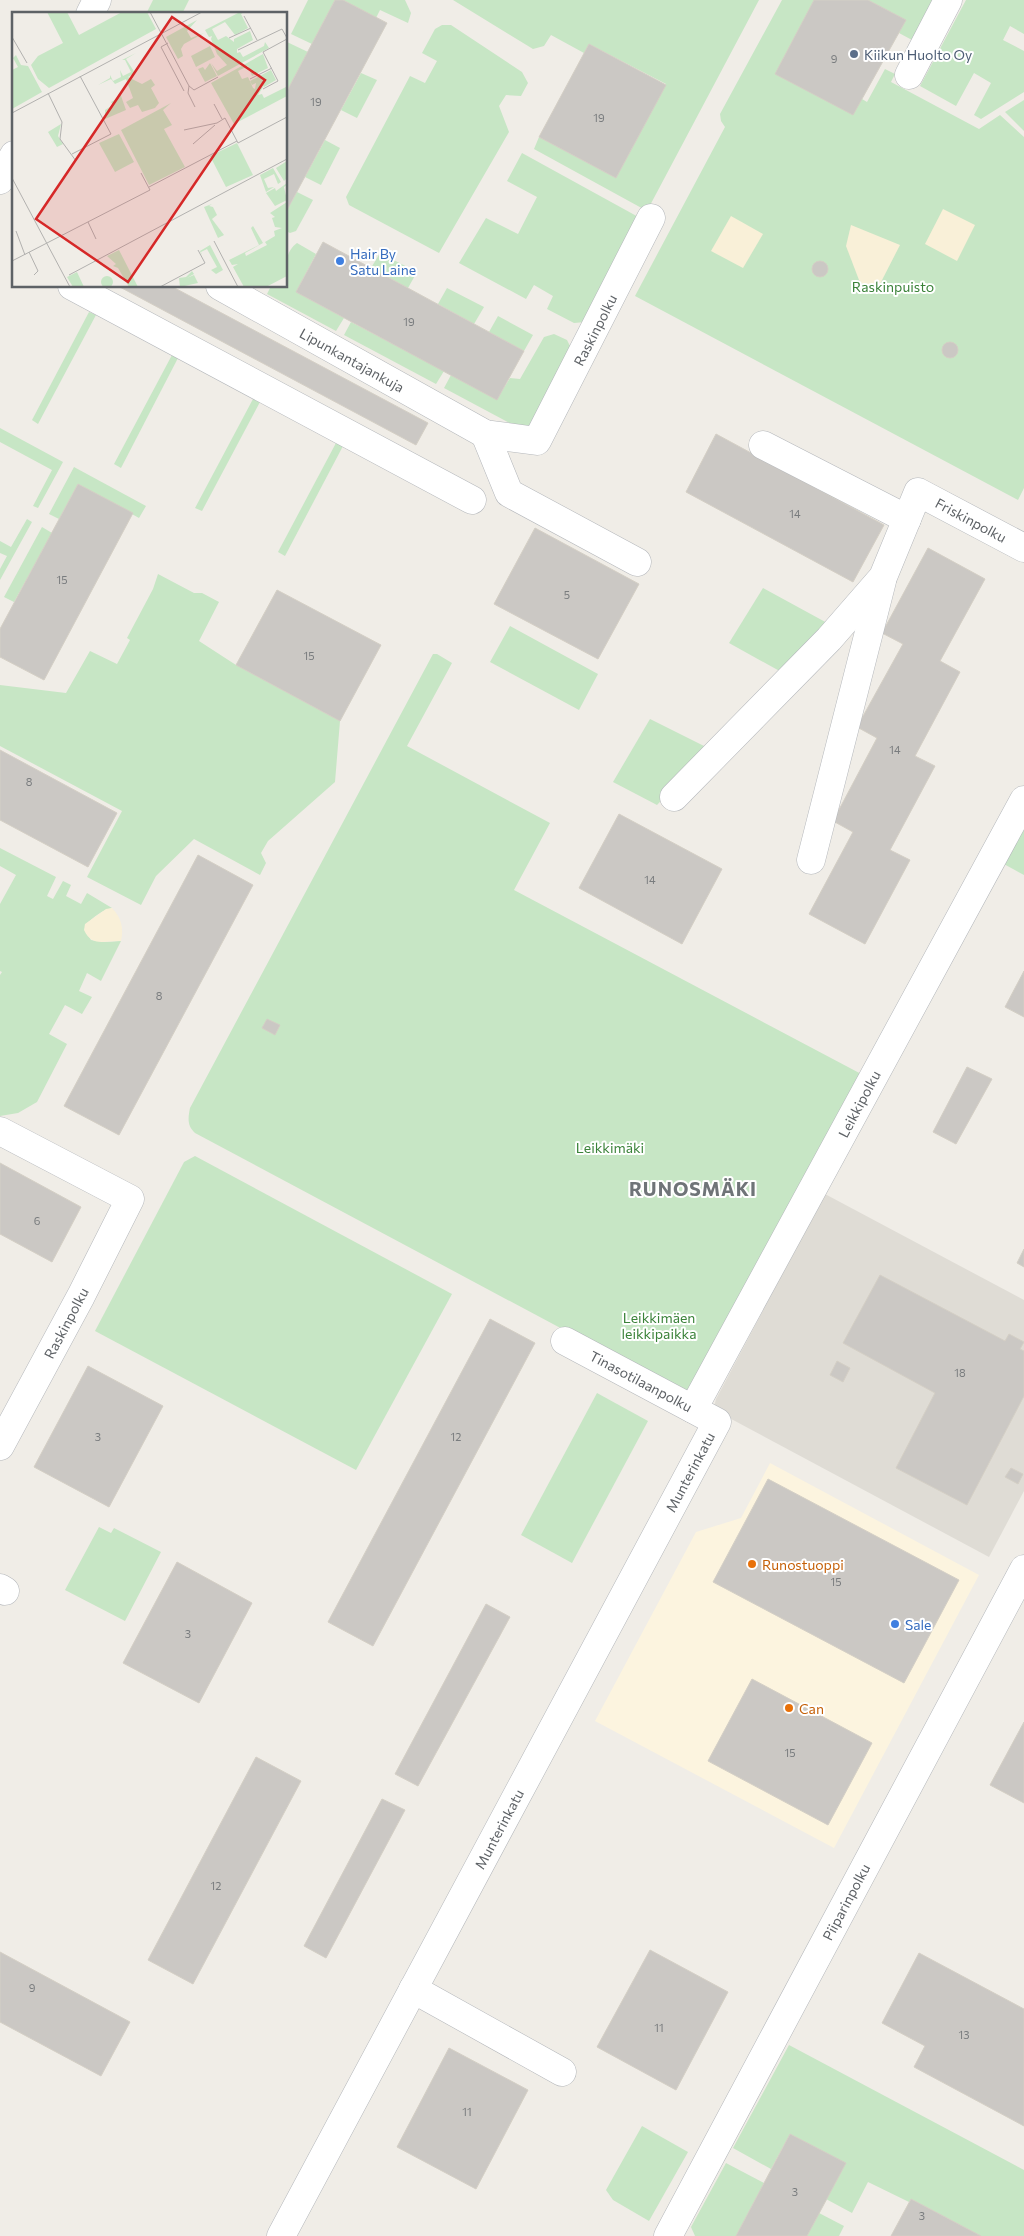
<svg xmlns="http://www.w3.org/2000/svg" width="1024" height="2236" font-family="Commissioner,sans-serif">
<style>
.commercial{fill:#fcf4df}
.education{fill:#dfdcd5}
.green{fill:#c7e6c5}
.sand{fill:#f9f0d8}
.building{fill:#cbc8c4;stroke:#d4cfc5}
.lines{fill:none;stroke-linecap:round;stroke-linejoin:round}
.minor-casing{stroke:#b4b7bb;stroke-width:29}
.minor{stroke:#fff;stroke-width:28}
.service-dot{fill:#5c6f8a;stroke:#fff;stroke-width:2}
.shop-dot{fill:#3f7fe0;stroke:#fff;stroke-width:2}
.food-dot{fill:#e8710a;stroke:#fff;stroke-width:2}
.labels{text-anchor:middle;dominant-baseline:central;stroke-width:4;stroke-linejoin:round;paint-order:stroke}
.number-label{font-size:11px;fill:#797c7e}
.service-label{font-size:14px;fill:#4e5e75;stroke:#fff;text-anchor:start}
.shop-label{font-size:14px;fill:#366cbe;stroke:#fff;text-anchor:start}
.park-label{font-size:14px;fill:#3a8239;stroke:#fff}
.street-label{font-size:14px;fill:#5e6266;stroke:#fff}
.food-label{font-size:14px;fill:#c56008;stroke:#fff;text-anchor:start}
.district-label{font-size:19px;font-weight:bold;letter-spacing:1px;fill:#6f7478;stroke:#fff}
.inset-road{fill:none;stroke:#b2b1af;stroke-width:1}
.view{fill:#d62828;fill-opacity:0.15;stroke:#d62828;stroke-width:2.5}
.inset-edge{fill:none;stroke:#5e6266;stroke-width:2.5}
</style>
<rect width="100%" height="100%" fill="#f0ede7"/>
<path class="commercial" d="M770,1463L979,1575L834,1848L595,1721L696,1532L741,1518Z"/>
<path class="education" d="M825,1194L1024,1300V1491L989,1557L720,1413L714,1407L716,1399Z"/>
<g class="green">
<path d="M153,0H189L182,14H146Z"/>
<path d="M308,0H335L312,44L291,34Z"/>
<path d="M343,0H405L411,13L408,23L380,10L376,18Z"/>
<path d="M453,0H759L647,211L534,149L539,137L616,178L666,84L589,44L584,53L551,35L544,46L533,49Z"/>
<path d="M782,0H814L862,99L867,102L885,69L895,74L891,82L979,129L1000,115L1024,137V488L1018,500L635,296L725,127L721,121L720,114Z"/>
<path d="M868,0H934L912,40L899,33L905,20Z"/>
<path d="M966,0H1024V34L1010,26L1003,40L1024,51V92L981,119L974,115L991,83L974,73L956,106L920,86Z"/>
<path d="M442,25H451L522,72L528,83L521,96L506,95L499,106L509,132L439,253L349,205L346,197L410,76L425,83L437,61L422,53L435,29Z"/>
<path d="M287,42L308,52L286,93V44Z"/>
<path d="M361,73L377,80L357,118L341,110Z"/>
<path d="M1024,100V131L1005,112Z"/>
<path d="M325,140L340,148L321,185L305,177Z"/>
<path d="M522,153L642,219L585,322L574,323L547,309L553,296L534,285L526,299L459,263L486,218L518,234L537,197L507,181Z"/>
<path d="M297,192L313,200L296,231L290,233L286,231V212Z"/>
<path d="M297,243L316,254L296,292L344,318L336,331L267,294L271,286H286C286,271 283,253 297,243Z"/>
<path d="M380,253L417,272L408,288L371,268Z"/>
<path d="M447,288L484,307L474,324L438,304Z"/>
<path d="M89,312L96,315L38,424L32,420Z"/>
<path d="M498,316L533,335L524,351L489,332Z"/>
<path d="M351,322L444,371L436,384L344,335Z"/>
<path d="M554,334L567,340L571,348L528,433L444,388L451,375L497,399L510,378L520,379L544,337Z"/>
<path d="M172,355L178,358L121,468L114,464Z"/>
<path d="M253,399L260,402L202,511L195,508Z"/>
<path d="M0,428L63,462L38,508L33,506L52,470L0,442Z"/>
<path d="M336,443L343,446L285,556L278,552Z"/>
<path d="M74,467L146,506L139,518L78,484L59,519L49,514Z"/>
<path d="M27,519L32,522L0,580V569L7,556L0,553V541L11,547Z"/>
<path d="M42,527L52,533L14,602L4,597Z"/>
<path d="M158,574L194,593H202L219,602L199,641L236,665L340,721L335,782L268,841L261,853L266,863L260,875L194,839L156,876L141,905L87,877L122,811L0,746V685L66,693L90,651L117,664L130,640L127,638L153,589Z"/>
<path d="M763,588L829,624L785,674L729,643Z"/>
<path d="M510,626L598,674L579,710L490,662Z"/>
<path d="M433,654H437L452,663L407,746L550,823L514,890L865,1076L698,1390L684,1394L195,1133C187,1126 188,1118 190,1108Z"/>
<path d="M650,719L710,749L657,805L613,782Z"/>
<path d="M1024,821V875L1002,863Z"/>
<path d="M0,848L56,877L47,896L53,899L63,881L71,885L66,896L81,904L87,893L112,908C102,910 93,918 86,924L85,930L91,940L104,942L121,941L101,981L87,973L79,991L92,997L82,1014L65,1005L49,1034L67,1044L37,1102L18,1113L0,1116V975L2,972L0,971V904L16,875L0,866Z"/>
<path d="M195,1156L452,1294L356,1470L95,1331L184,1162Z"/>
<path d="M597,1393L648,1421L572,1563L521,1535Z"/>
<path d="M99,1527L111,1533L114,1528L161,1552L125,1621L65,1590Z"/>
<path d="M789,2045L1024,2170V2236H981L911,2199L909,2202L868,2182L852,2213L826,2199L845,2163L790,2134L771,2169L733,2148Z"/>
<path d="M642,2126L688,2152L649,2221L613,2200L606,2190Z"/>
<path d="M726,2163L764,2183L736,2236H695L691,2227Z"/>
<path d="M819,2213L844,2226L839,2236H807Z"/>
</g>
<g class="sand">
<path d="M943,209L975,225L957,261L925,244Z"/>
<path d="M731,216L763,234L743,268L711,251Z"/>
<path d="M851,225L900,245L880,284L876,287H865L859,280L846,246Z"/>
<path d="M112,908C121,917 124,928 121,941C106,940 92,948 84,930L85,924L106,909Z"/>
</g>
<g class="building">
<path d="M335,0H343L387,23L286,212V93Z"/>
<path d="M814,0H868L906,20L853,115L775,74Z"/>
<path d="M589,44L666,85L616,178L539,137Z"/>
<path d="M323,242L524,351L497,400L296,292Z"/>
<circle cx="820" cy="269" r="8"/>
<path d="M118,286H171L428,423L416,445Z"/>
<circle cx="950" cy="350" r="8"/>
<path d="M716,434L884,525L853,582L686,492Z"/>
<path d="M78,484L133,513L44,680L0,657V629Z"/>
<path d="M535,528L639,584L598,659L494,604Z"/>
<path d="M928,548L985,579L940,661L960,672L915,756L935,766L890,850L910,860L865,944L809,914L853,832L833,821L877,738L857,727L903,644L882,633Z"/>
<path d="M277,590L381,645L340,721L236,665Z"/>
<path d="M0,750L117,813L88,867L0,820Z"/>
<path d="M619,814L722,869L682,944L579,888Z"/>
<path d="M198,855L253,885L119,1135L64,1106Z"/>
<path d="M1024,971V1017L1005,1007Z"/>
<path d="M267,1019L280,1025L275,1035L262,1028Z"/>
<path d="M967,1067L992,1079L956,1144L933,1132Z"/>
<path d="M0,1163L81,1207L52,1262L0,1234Z"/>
<path d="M1024,1249V1267L1017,1263Z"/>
<path d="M880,1275L1005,1341L1009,1334L1024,1342L1020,1349L1024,1351V1396L967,1505L896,1468L935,1393L843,1343Z"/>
<path d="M490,1319L535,1343L373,1646L328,1622Z"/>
<path d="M837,1361L850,1368L843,1382L830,1375Z"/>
<path d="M88,1366L163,1406L109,1507L34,1467Z"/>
<path d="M1011,1468L1023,1474L1018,1484L1005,1477Z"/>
<path d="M768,1479L959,1580L904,1683L713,1582Z"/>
<path d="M177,1562L252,1603L199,1703L123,1663Z"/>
<path d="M486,1604L510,1617L418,1786L395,1774Z"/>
<path d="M752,1679L872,1743L828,1825L708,1761Z"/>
<path d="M1024,1722V1803L990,1785Z"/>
<path d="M256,1757L301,1781L193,1984L148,1960Z"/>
<path d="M382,1799L405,1810L326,1958L304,1946Z"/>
<path d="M650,1950L728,1992L676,2090L597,2047Z"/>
<path d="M0,1952L130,2022L101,2076L0,2022Z"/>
<path d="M919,1953L1024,2009V2126L914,2067L925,2046L882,2023Z"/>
<path d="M449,2048L528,2090L476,2189L397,2147Z"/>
<path d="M790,2134L846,2163L807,2236H736Z"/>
<path d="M911,2199L981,2236H891Z"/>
</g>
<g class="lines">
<g class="minor-casing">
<g id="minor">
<path d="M90,14L97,0"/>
<path d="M909,75L948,0"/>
<path d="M0,180L14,155"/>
<path d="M72,286L472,500"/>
<path d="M220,286L485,434L537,441L651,218"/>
<path d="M485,434L509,493L637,562"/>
<path d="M763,445L907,519"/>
<path d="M674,797L829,639L883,577L918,492L1024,548"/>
<path d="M811,860L882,581"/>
<path d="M0,1131L130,1199L81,1296L0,1446"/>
<path d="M693,1409L1024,800"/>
<path d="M0,1588L5,1591"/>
<path d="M413,1989L562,2072"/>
<path d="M281,2236L717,1422L565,1341"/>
<path d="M668,2236L1024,1569"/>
</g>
</g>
<use href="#minor" class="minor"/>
</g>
<circle class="service-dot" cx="854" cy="54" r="5"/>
<g class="shop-dot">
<circle cx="340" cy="261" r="5"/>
<circle cx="895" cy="1624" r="5"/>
</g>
<g class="food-dot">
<circle cx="752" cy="1564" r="5"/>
<circle cx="789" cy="1708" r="5"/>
</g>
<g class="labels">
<g class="number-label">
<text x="834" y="58">9</text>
<text x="316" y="101">19</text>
<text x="599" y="117">19</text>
<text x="409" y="321">19</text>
<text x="795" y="513">14</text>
<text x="62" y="579">15</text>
<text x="567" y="594">5</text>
<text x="309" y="655">15</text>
<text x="895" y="749">14</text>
<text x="29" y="781">8</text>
<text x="650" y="879">14</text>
<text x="159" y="995">8</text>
<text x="37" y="1220">6</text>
<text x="960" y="1372">18</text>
<text x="98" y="1436">3</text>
<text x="456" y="1436">12</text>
<text x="836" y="1581">15</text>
<text x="188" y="1633">3</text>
<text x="790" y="1752">15</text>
<text x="216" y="1885">12</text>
<text x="32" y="1987">9</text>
<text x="659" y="2027">11</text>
<text x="964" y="2034">13</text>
<text x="467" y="2111">11</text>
<text x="795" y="2191">3</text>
<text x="922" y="2215">3</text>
</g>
<g class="service-label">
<text x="864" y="54">Kiikun Huolto Oy</text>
</g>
<g class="shop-label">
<text x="350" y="253">Hair By<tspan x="350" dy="16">Satu Laine</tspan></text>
<text x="905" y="1624">Sale</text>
</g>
<g class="park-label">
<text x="893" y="286">Raskinpuisto</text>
<text x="610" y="1147">Leikkimäki</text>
<text x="659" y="1317">Leikkimäen<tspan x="659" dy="16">leikkipaikka</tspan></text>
</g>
<g class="street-label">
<text transform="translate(595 330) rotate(-63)">Raskinpolku</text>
<text transform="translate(352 360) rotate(29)">Lipunkantajankuja</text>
<text transform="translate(971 520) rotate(28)">Friskinpolku</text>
<text transform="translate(859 1104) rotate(-62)">Leikkipolku</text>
<text transform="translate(66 1323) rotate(-62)">Raskinpolku</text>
<text transform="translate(641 1381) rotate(28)">Tinasotilaanpolku</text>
<text transform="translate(690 1472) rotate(-62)">Munterinkatu</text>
<text transform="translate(499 1829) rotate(-62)">Munterinkatu</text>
<text transform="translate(846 1902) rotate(-62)">Piiparinpolku</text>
</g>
<g class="food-label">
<text x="762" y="1564">Runostuoppi</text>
<text x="799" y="1708">Can</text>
</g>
<g class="district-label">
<text x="693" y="1188">RUNOSMÄKI</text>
</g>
</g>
<g transform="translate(12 12)">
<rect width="275" height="275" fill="#f0ede7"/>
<path d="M35,0H55L67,23L110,0H135L144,17L37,76L26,67L19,53L26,44L51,31ZM228,0H232L229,2L236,16L223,23L213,10L200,17L206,28L214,24L222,30V27L238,19L241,28L225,37V41L228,40L231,45L252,34L253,30L257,36L206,64L199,51L205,59L215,53L205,42L199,27L200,24L197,25L193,18ZM185,8L175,19L179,26L192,21L172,32L169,37L171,44L166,47L154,25ZM198,34L203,45L184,55L179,44ZM124,41L114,47L123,61L116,65L130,72L139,67L143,73L139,76L147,91L143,96L130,100L126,93L118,96L114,90L121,86L114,67L103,72L99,67L86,73L98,66V63L101,69L109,65L108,58L111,64L119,60L113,48H110ZM251,42L256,56L240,64L236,54L226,59L230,67L236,65L241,76L243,77L244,71L240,73L238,69L259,58L264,68L252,75L248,70L251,75L246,83L250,82L252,86L274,75L275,65V84L222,112L199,71ZM4,43L9,53L16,54L30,80L0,97V58L6,55L1,46ZM198,51L205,64L193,70L186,57L191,55L193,58ZM108,81L114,98L93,107V98L101,93L99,90L108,85ZM159,91L151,98L160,113L152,117L173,155L137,173L109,118ZM49,112L46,124L51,132L45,135L36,120ZM107,122L122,150L103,160L87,131ZM225,131L241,163L214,175L198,144ZM275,149V166L272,169L264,156ZM261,156L269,170L266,172L262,162L252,167L256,176L262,175L254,180L248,163ZM275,171V173L272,175L275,188L263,194L254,181L263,176L264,179ZM275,190V264L254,275H232L221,255L226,252L220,253L217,248L247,233L239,216L241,214L251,231L233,241L234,244L255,233L253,230L263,224L262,219L270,216L263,215L260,206L263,205L258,201ZM200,192L197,194L201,195L205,203L200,207L212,223L206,226L192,195ZM198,233L211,258L204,262L199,258L205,255L195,237L189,240L190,244L188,239ZM107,238L126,275H117L106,256L101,254L104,252L95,244ZM180,259L182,262L175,266L182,263L186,271L168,275L167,266L174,265ZM65,260L72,275H61L55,265ZM89 270a6 6 0 1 1 12 0a6 6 0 1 1-12 0Z" fill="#c7e6c5"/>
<path class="inset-road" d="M138,0L177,74L182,78L206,65M232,4L245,28M0,25L15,51M217,26L239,16M156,31L149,35L172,79M226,38L270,17L275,26M238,67L260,56M177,74L176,81L183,95M251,77L266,69L251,40L275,27M36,81L50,110L48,127L64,149M202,92L210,107M0,101L190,0M172,118L205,111L213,106L226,131L275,105M181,132L203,113M60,142L99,122L68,64M0,166L58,275M137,175L225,129M76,210L84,227M4,219L13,243M202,229L226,275M17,240L26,259L22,263M0,249L138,178L129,161M57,263L275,147M148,275L193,251L186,238"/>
<path class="view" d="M160,5L253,68L116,270L24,207Z"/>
<rect width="275" height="275" class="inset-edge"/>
</g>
</svg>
